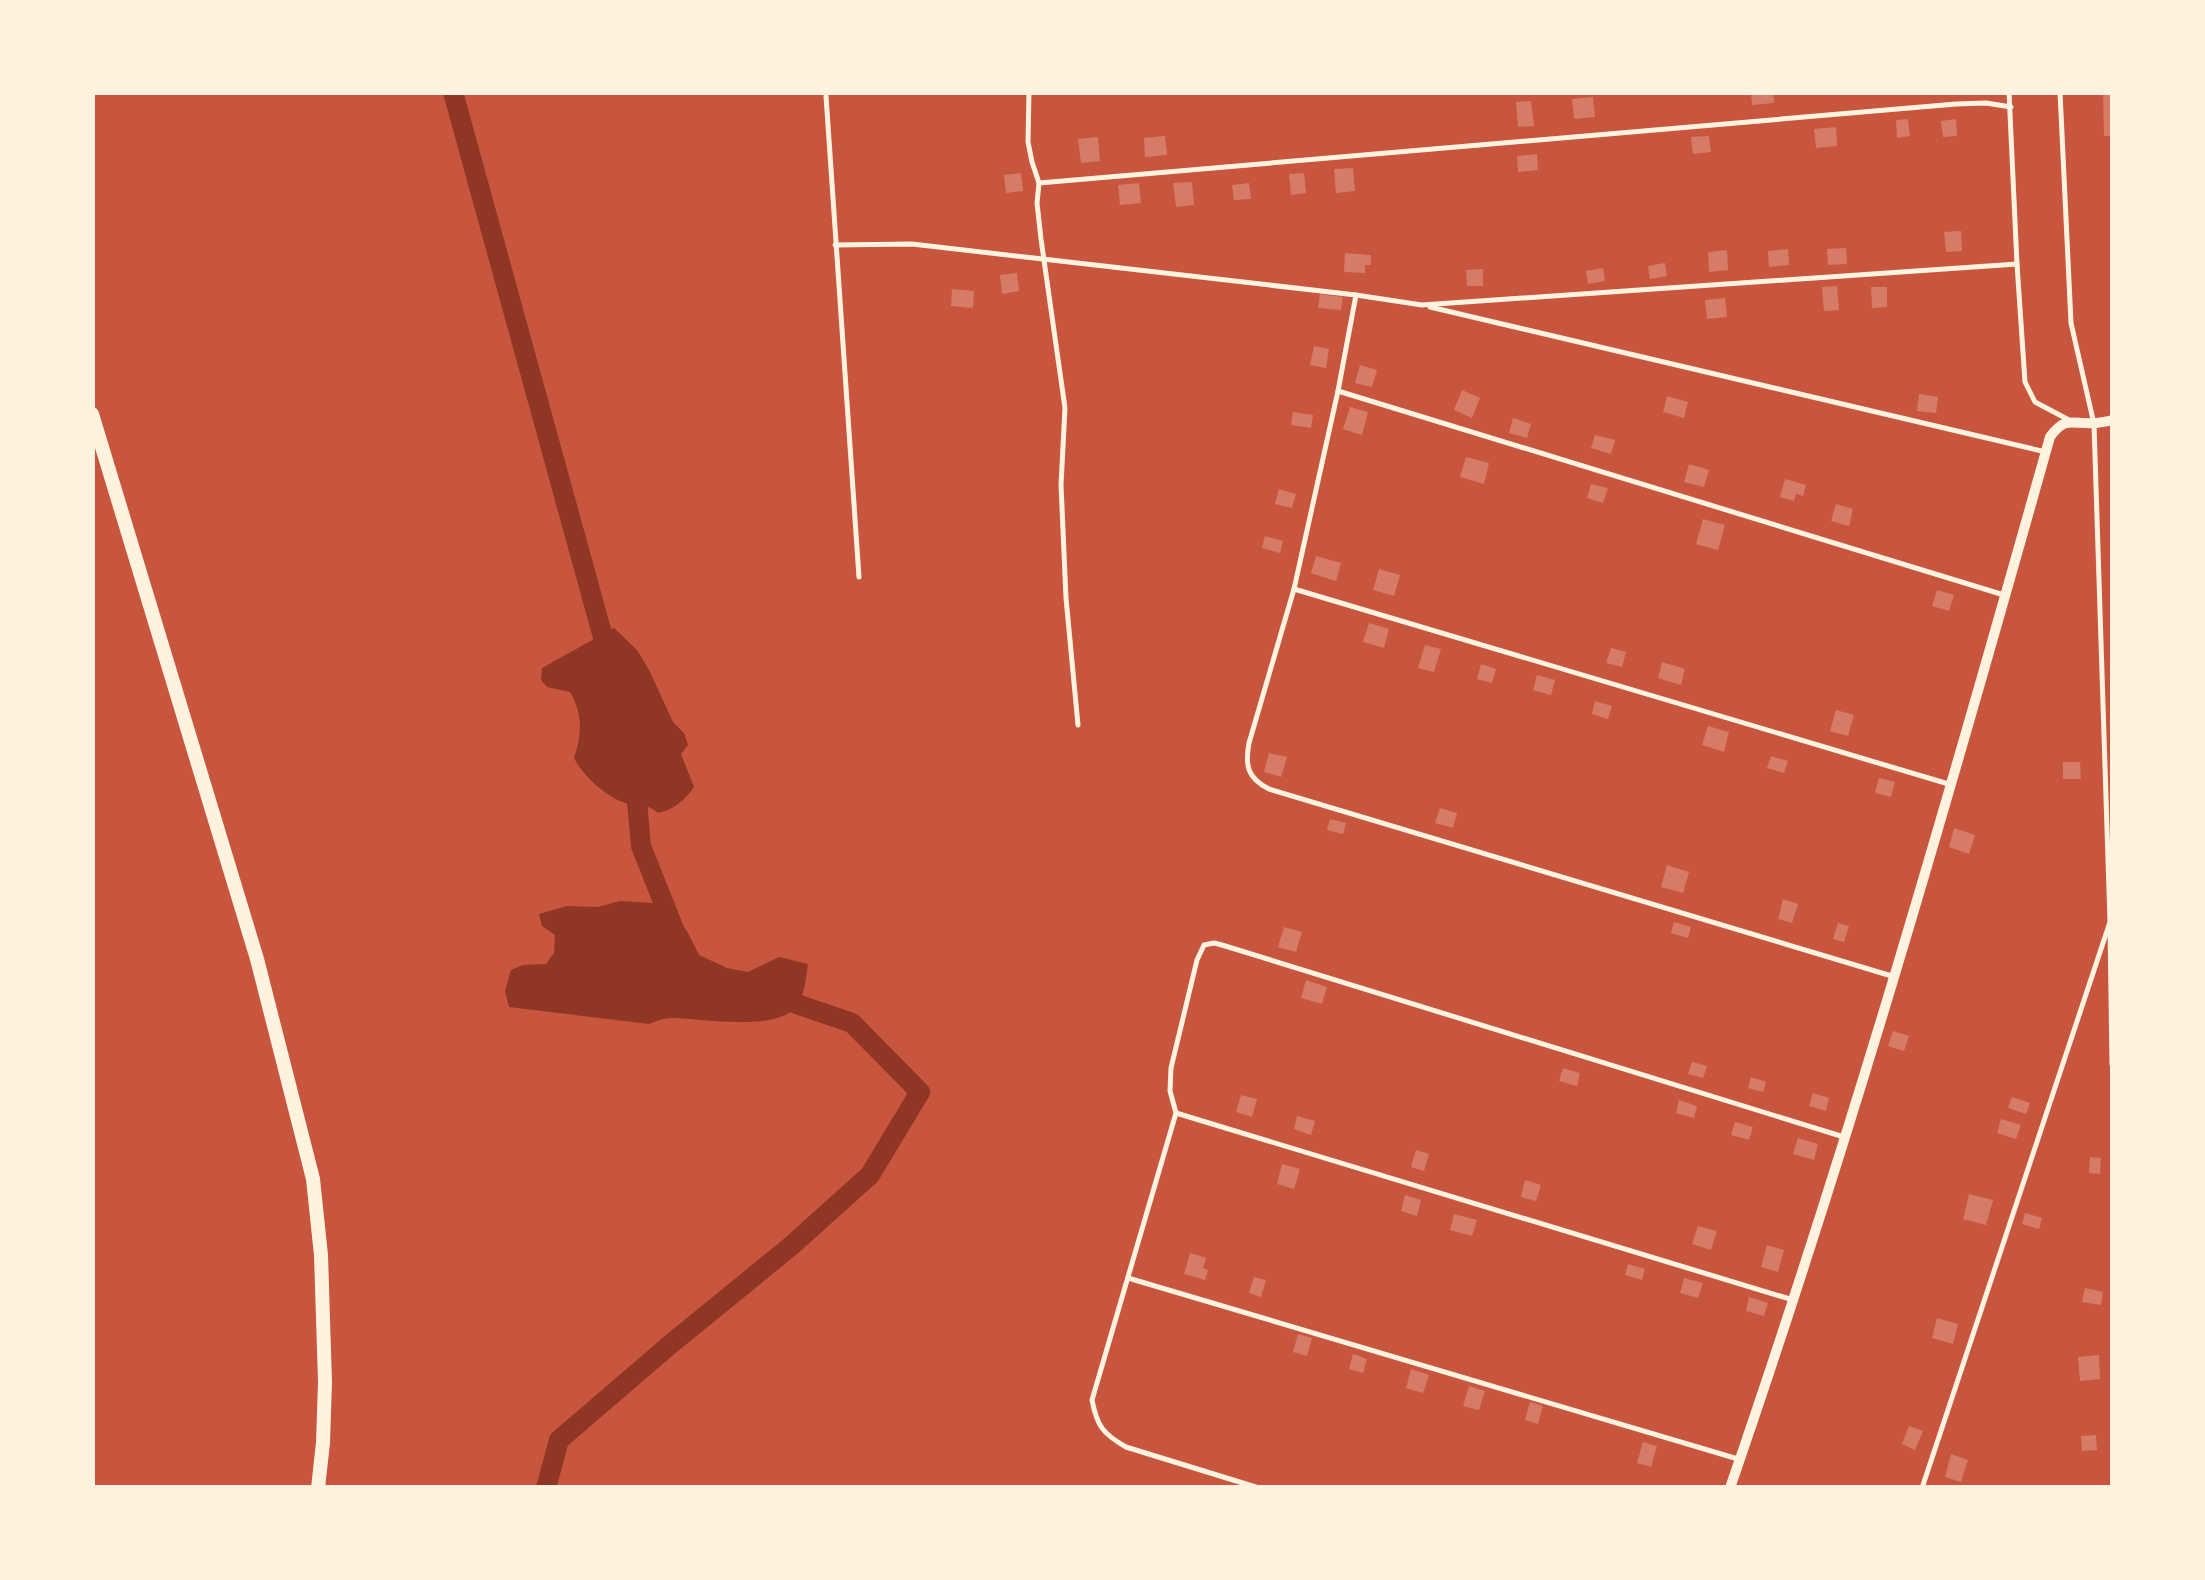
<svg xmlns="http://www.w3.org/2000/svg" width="2205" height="1580" font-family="Raleway,sans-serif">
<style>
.water{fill:#8f3625}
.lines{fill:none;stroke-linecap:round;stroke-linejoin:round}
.canal{stroke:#8f3625;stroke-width:20}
.building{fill:#d67c66}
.service{stroke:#fff3e0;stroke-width:5}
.minor{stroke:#fff3e0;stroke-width:10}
.secondary{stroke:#fff3e0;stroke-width:14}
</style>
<rect width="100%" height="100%" fill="#c8553d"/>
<g class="water">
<path d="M614,628L637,650L649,670L673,722L684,733L688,745L681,754L694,787C685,800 673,810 658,813C647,803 642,808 629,804C608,799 584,777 574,758C582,734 583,714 570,692L547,687L541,680L542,668Z"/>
<path d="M620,901L653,903L667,911L687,931L699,955L727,968L748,972L779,957L808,964C806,977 805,992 799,1003C781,1034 702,1018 672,1018C664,1018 657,1021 649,1024L509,1007L505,991L511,970L523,965L546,964L554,953L555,935L542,926L539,914L567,906L598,907Z"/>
</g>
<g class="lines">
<g class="canal">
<path d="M453,92L609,659"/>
<path d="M635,780L641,846L676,934"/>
<path d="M546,1488L559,1440L672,1343L791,1246L870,1175L920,1092L852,1023L773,996"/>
</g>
</g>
<g class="building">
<path d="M1751,92H1773L1774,103L1752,105Z"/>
<path d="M2103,92H2112V136H2104Z"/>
<path d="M1593,97L1595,117L1574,119L1572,99Z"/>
<path d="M1531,101L1534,126L1518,127L1516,102Z"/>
<path d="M1908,119L1910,136L1897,138L1896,120Z"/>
<path d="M1956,119L1957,136L1943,137L1941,121Z"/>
<path d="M1836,127L1837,146L1816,148L1814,129Z"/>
<path d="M1165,136L1167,155L1145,157L1144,138Z"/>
<path d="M1709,136L1711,152L1693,154L1691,137Z"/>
<path d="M1098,137L1100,161L1081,163L1078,139Z"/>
<path d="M1537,154L1538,170L1518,172L1517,156Z"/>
<path d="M1353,168L1355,191L1336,193L1334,169Z"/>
<path d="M1021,173L1023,191L1006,193L1004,175Z"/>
<path d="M1304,173L1306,193L1291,195L1289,174Z"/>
<path d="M1192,182L1194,205L1176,207L1173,183Z"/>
<path d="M1139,183L1141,203L1120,205L1118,185Z"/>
<path d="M1249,183L1251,199L1234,200L1232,185Z"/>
<path d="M1961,231L1962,251L1946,252L1944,232Z"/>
<path d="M1846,248L1847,264L1828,265L1827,249Z"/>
<path d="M1788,249L1789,265L1769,267L1768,251Z"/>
<path d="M1727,250L1728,270L1709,272L1708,252Z"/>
<path d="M1345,253L1371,255V265H1365V273L1344,272Z"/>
<path d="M1665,263L1667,276L1650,279L1648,266Z"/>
<path d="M1603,268L1605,281L1588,284L1586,271Z"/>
<path d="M1483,269V286H1467L1466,270Z"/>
<path d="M1017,273L1019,291L1002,294L1000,275Z"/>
<path d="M1837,286L1839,310L1824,311L1822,287Z"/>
<path d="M1871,287H1887V307L1872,308Z"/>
<path d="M952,289L974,291L973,308L951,306Z"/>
<path d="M1320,294L1343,297L1341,310L1318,308Z"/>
<path d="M1725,298L1727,317L1707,319L1705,300Z"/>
<path d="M1314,346L1329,349L1326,368L1310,365Z"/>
<path d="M1360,365L1377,370L1372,387L1355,383Z"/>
<path d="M1462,390L1480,398L1472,418L1454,410Z"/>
<path d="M1919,394L1938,397L1936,413L1917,411Z"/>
<path d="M1667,396L1688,402L1684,418L1663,412Z"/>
<path d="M1350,407L1368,412L1362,435L1343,429Z"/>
<path d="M1293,412L1313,415L1311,428L1291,425Z"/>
<path d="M1513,418L1531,424L1527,438L1509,433Z"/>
<path d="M1595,435L1615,440L1611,454L1591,448Z"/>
<path d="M1466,457L1489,463L1484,484L1460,477Z"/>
<path d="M1689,464L1709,470L1704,487L1684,482Z"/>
<path d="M1785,479L1806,485L1803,496L1796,494L1794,501L1780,497Z"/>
<path d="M1591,484L1608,488L1603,503L1587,498Z"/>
<path d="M1279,489L1296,494L1292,508L1275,504Z"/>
<path d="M1836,504L1853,509L1849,526L1831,521Z"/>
<path d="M1703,519L1725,525L1718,550L1696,544Z"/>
<path d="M1265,536L1283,541L1280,553L1262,548Z"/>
<path d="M1316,556L1341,563L1336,581L1311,573Z"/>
<path d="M1379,569L1400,575L1394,596L1373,590Z"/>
<path d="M1937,590L1954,595L1949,611L1932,606Z"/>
<path d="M1369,623L1389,629L1384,648L1363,642Z"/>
<path d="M1425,645L1441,649L1434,672L1418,668Z"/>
<path d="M1611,648L1626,652L1622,667L1606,663Z"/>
<path d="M1662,662L1685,669L1681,685L1658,678Z"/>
<path d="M1481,664L1496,669L1492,683L1477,679Z"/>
<path d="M1537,675L1555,680L1551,695L1533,690Z"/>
<path d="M1595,701L1612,706L1608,719L1592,714Z"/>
<path d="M1836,710L1854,715L1848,736L1830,731Z"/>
<path d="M1708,726L1729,732L1724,752L1702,745Z"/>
<path d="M1269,753L1287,757L1281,777L1264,772Z"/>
<path d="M1771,756L1788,761L1784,773L1767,768Z"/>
<path d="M2063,762H2080L2081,779H2063Z"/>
<path d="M1879,778L1895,782L1891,797L1875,793Z"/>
<path d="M1440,808L1457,813L1453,828L1435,823Z"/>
<path d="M1330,819L1346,823L1343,834L1327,830Z"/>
<path d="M1954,828L1975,835L1969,854L1949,847Z"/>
<path d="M1667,865L1689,872L1683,893L1661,887Z"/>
<path d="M1783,899L1798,904L1792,923L1778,919Z"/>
<path d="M1674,922L1691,927L1688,938L1671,933Z"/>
<path d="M1838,923L1849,926L1844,942L1833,939Z"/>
<path d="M1284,927L1302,932L1296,952L1278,947Z"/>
<path d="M1306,980L1327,987L1322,1004L1301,998Z"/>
<path d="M1893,1031L1909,1036L1904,1051L1888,1046Z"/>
<path d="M1692,1062L1707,1066L1703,1078L1688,1074Z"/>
<path d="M1563,1068L1580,1073L1577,1086L1559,1081Z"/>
<path d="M1751,1077L1766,1082L1763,1092L1748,1088Z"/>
<path d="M1813,1093L1829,1098L1826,1111L1809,1106Z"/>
<path d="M1241,1095L1257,1099L1252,1117L1236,1112Z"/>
<path d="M2012,1097L2030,1103L2026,1114L2008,1108Z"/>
<path d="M1679,1100L1697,1106L1694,1118L1676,1113Z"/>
<path d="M1297,1116L1315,1121L1311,1135L1294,1129Z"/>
<path d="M2001,1119L2021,1125L2016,1139L1997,1133Z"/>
<path d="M1735,1122L1753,1127L1749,1140L1731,1135Z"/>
<path d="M1798,1138L1818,1144L1814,1160L1793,1154Z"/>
<path d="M1416,1150L1429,1154L1424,1171L1411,1167Z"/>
<path d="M2090,1157L2101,1158L2100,1174L2089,1173Z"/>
<path d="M1282,1164L1300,1169L1294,1189L1277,1184Z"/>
<path d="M1525,1180L1541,1185L1536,1201L1521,1197Z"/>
<path d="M1969,1194L1993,1200L1986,1225L1963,1219Z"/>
<path d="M1405,1195L1421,1200L1417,1216L1401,1211Z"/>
<path d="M2025,1213L2042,1218L2039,1229L2022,1224Z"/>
<path d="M1454,1214L1477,1220L1472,1236L1450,1230Z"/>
<path d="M1698,1226L1717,1231L1711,1250L1692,1244Z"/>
<path d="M1767,1245L1784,1250L1778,1272L1761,1267Z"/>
<path d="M1190,1253L1206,1258L1203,1268L1208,1270L1205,1280L1184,1274Z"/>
<path d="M1628,1264L1645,1269L1642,1280L1625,1275Z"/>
<path d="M1254,1277L1266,1280L1261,1297L1249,1293Z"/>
<path d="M1684,1278L1703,1283L1698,1298L1680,1293Z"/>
<path d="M2085,1288L2103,1292L2101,1305L2082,1302Z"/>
<path d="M1749,1297L1768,1303L1764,1316L1746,1311Z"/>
<path d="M1937,1318L1958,1324L1953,1344L1932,1338Z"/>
<path d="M1298,1334L1312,1338L1307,1356L1293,1352Z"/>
<path d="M1353,1354L1367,1359L1363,1373L1349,1369Z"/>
<path d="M2099,1355L2100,1379L2080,1381L2078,1357Z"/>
<path d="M1411,1369L1429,1375L1423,1393L1406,1388Z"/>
<path d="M1469,1386L1485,1391L1479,1410L1463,1406Z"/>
<path d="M1530,1402L1543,1406L1538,1424L1525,1420Z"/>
<path d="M1909,1426L1923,1431L1915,1450L1902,1444Z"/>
<path d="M2096,1435L2097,1450L2082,1451L2081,1436Z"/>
<path d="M1643,1442L1657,1446L1651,1467L1637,1463Z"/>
<path d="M1951,1454L1968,1460L1961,1482L1945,1477Z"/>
</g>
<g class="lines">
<g class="service">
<path d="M1029,92L1028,142L1032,162L1039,183L1037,203L1041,239L1065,408L1061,485L1066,598L1078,725"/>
<path d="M2009,92L2017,264L2025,382L2035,402L2069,420"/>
<path d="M826,96L859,577"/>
<path d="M1039,183L1956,104L1986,103L2011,107"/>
<path d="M835,245L912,244L1356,295L1422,305L2017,264"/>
<path d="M1356,295L1338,391L1294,589L1249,743C1245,765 1247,778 1269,789L1895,977"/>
<path d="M1430,307L2046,452"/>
<path d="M1338,391L2004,595"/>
<path d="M1294,589L1952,785"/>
<path d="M2110,928L2112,1065"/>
<path d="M1176,1113L1793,1300"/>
<path d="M1128,1278L1738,1459"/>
<path d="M1259,1488L1126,1447C1103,1434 1097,1426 1092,1400L1176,1113L1170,1091L1171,1068L1197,960L1204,945L1214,943L1222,945L1844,1137"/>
<path d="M1922,1488L2110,922L2094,424L2071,323L2060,92"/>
</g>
<path class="minor" d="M1730,1488C1850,1141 1951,789 2050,437C2066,415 2072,425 2095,423C2097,423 2111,421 2112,420"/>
<path class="secondary" d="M92,414L257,959L313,1179L321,1255L325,1382L323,1443L318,1488"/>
</g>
<rect width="2205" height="1580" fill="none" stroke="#fff3e0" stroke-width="190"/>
</svg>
